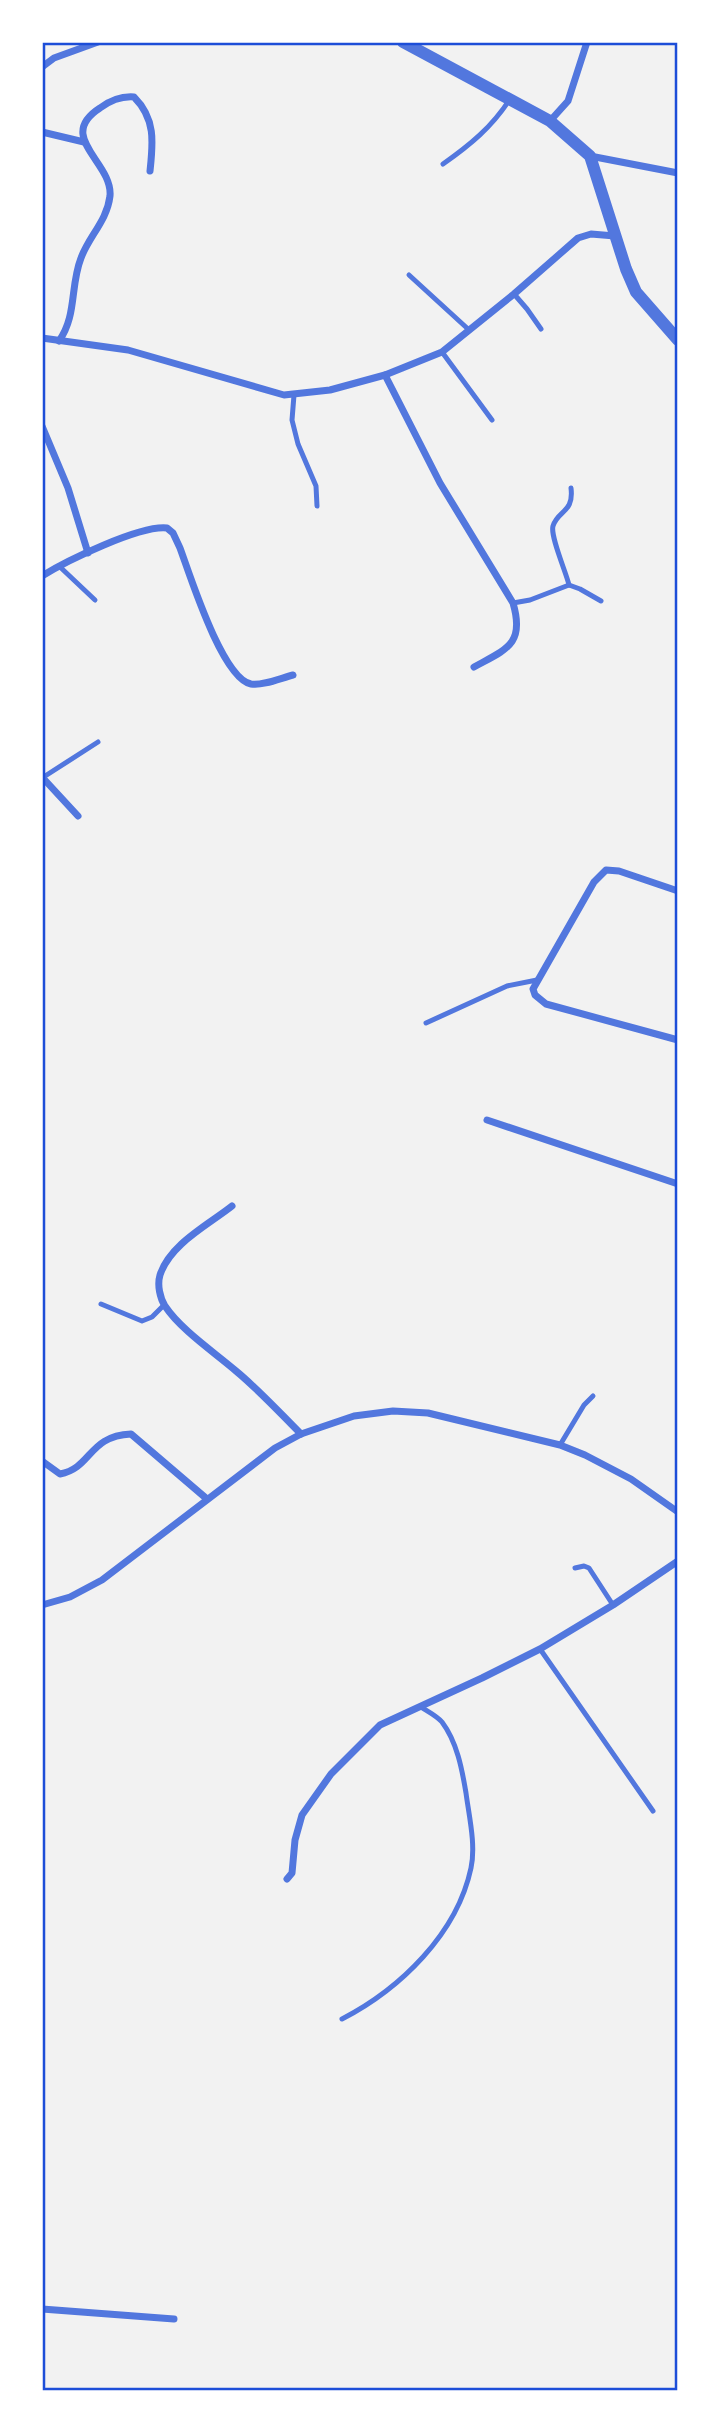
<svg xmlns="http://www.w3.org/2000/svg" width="720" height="2433" font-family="Signika,sans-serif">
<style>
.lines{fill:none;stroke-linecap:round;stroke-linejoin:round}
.service{stroke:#5277de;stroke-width:5}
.minor{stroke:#5277de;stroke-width:7}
.tertiary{stroke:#5277de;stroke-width:12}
.neatline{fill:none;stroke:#1d4ed8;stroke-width:2.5}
</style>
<rect width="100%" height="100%" fill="#f2f2f2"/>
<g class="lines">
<g class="service">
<path d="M443,164C470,145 492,127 510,99"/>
<path d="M409,275L468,329"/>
<path d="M514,294L527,309L541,329"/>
<path d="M442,352L492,420"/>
<path d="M294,395L292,420L298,444L316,486L317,506"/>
<path d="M59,566L95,600"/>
<path d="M569,585C566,572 550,536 553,526C558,510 574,513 571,488"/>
<path d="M513,603L530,600L569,585L580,589L601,601"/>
<path d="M42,778L98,742"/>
<path d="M426,1023L507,986L537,980"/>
<path d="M101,1304L142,1321L152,1317L164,1305"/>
<path d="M560,1445L584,1405L593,1396"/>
<path d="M575,1568L584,1566L589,1568L613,1605"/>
<path d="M540,1649L653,1811"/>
<path d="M342,2019C400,1989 457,1934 471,1868C476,1845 469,1816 466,1793C462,1769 457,1742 442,1722C437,1716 427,1711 421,1707"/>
</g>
<g class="minor">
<path d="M42,67L54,58L98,42"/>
<path d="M550,121L568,101L587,42"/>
<path d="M42,132L84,142"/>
<path d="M590,156L678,173"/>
<path d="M42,338L128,350L284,395L330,390L385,375L442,352L514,294L578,238L591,234L615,236"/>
<path d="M59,341C77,316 70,286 81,258C89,236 107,221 110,196C113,162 55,137 100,108C111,100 121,96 134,97C156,119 153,143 150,171"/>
<path d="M385,375L440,483L513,603C525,644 507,649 474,667"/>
<path d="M42,426L68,488L88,553"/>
<path d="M42,576C66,561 140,525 167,528L173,533L180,548C190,575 222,678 251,684C263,686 281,678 293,675"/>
<path d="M42,777L78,816"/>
<path d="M678,891L619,871L606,870L594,882L533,989L535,995L546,1004L678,1040"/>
<path d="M487,1120L678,1184"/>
<path d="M232,1206C208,1225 170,1244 160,1275C157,1285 160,1298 165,1306C181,1330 214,1352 236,1371C259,1390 280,1413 301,1434"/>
<path d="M42,1461L60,1474C92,1468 88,1436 131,1434L207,1499"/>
<path d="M42,1605L70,1597L102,1580L275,1448L301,1434L354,1416L393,1411L428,1413L560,1445L585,1455L631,1479L678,1512"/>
<path d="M287,1879L292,1873L295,1840L302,1815L331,1774L380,1725L482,1678L540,1649L613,1605L678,1561"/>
<path d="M42,2309L174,2319"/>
</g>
<path class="tertiary" d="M403,42L550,121L590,156L626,269L636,292L678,340"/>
</g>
<rect width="720" height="2433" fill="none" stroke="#ffffff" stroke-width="88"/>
<rect x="44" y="44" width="632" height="2345" class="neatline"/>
</svg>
